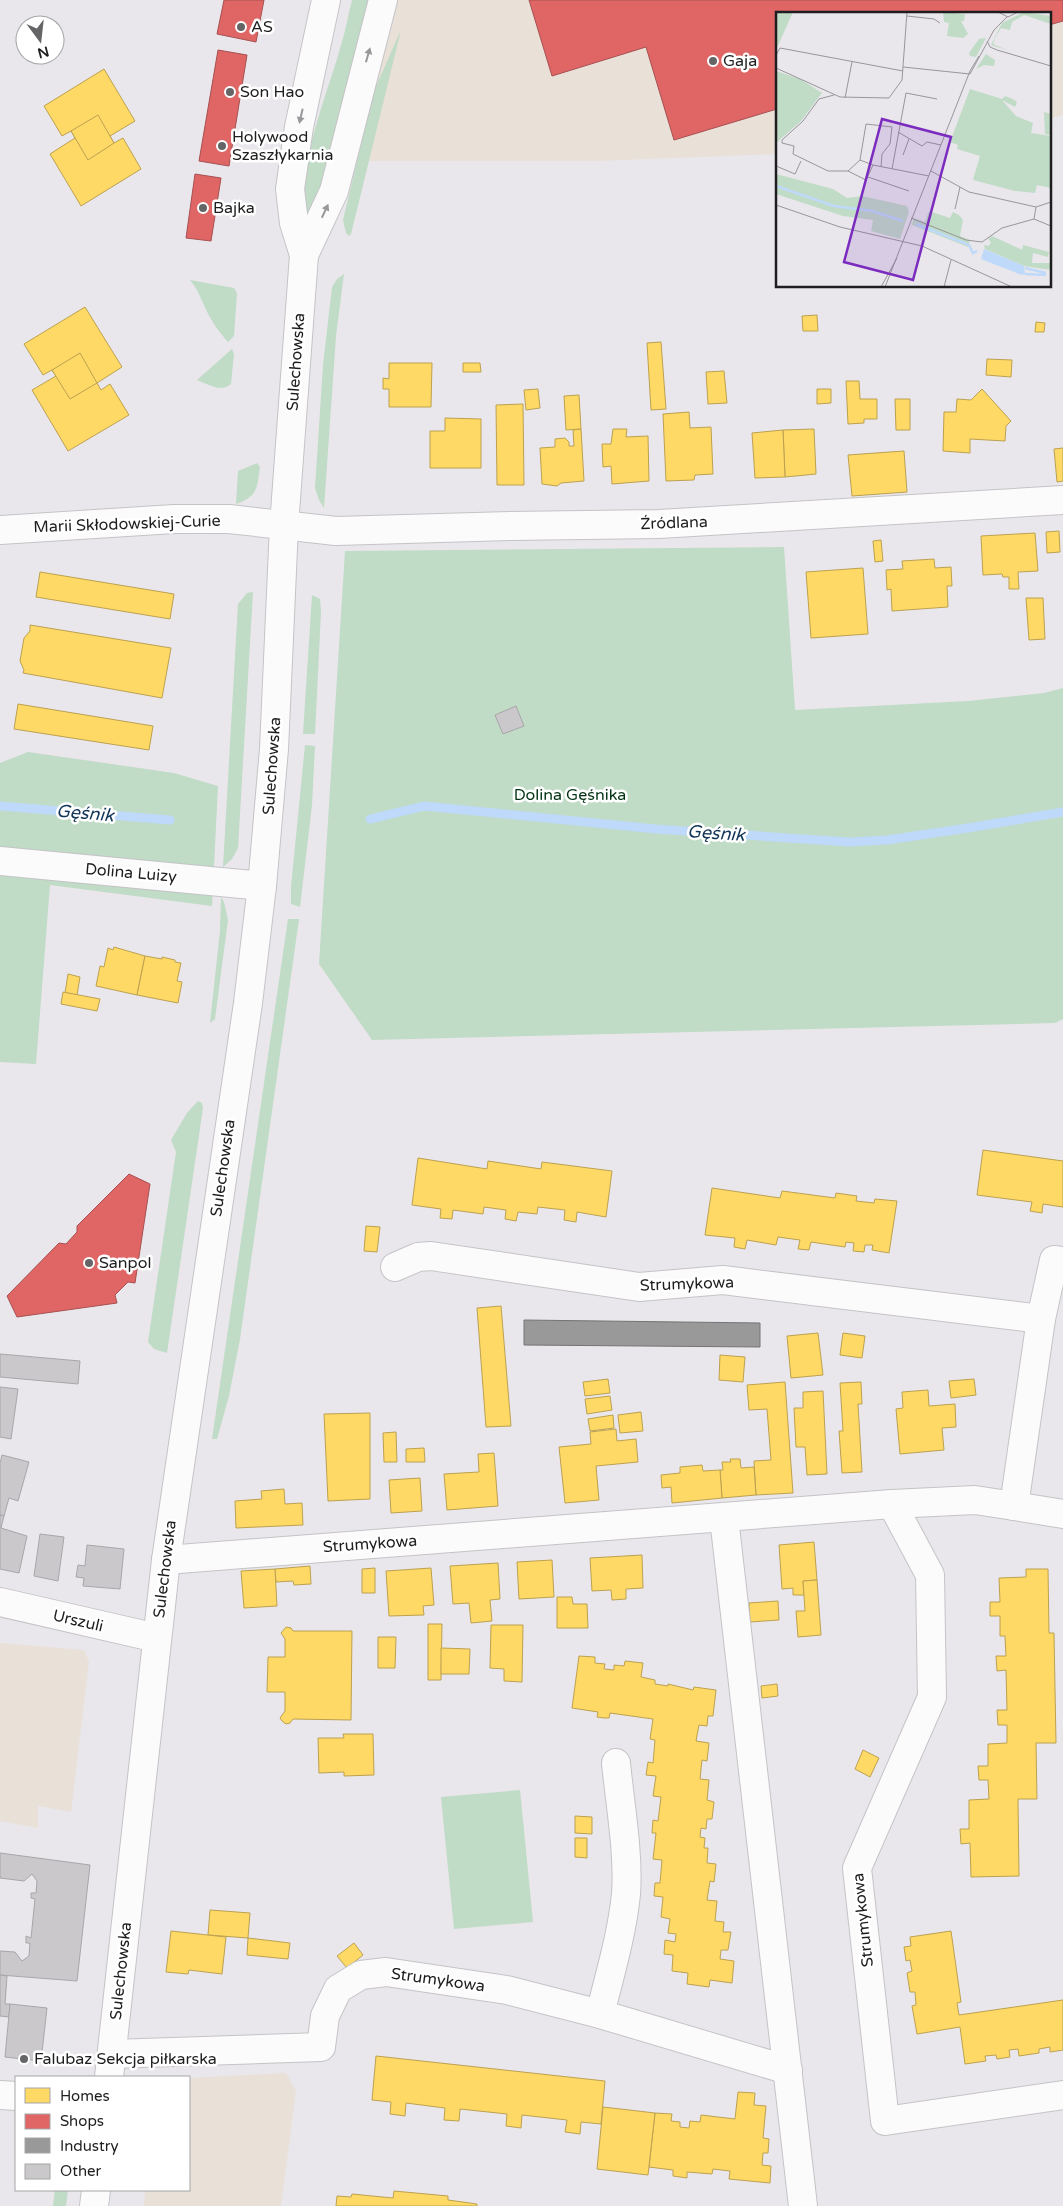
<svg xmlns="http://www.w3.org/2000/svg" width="1063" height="2206" font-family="'Varela Round',sans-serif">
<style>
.commercial{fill:#e9e0d8}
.green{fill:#c0dbc6}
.homes{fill:#ffd966;stroke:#bca151}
.shops{fill:#e06666;stroke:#a65051}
.industry{fill:#999;stroke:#747474}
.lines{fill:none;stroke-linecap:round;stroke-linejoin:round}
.stream{stroke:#bed9f9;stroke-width:9}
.building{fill:#cac8cb;stroke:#a7a6a8}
.minor-casing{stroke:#c4c3c6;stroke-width:30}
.tertiary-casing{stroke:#c4c3c6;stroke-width:30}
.minor{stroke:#fcfbfc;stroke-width:28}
.tertiary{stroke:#fcfbfc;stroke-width:28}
.oneway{fill:#989799}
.poi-dot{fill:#656466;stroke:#fff;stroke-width:2}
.labels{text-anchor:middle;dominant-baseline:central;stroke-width:5;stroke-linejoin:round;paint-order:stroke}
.poi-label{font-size:16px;fill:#1e1d1f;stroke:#fff;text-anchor:start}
.street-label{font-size:16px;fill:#1e1d1f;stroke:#fff}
.park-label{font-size:16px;fill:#043314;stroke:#fff}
.water-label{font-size:18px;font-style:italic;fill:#133659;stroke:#fff}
.inset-river{fill:none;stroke:#bed9f9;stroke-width:2.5}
.inset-road{fill:none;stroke:#989699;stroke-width:1}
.view{fill:#7b2cbf;fill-opacity:0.15;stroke:#7b2cbf;stroke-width:2.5}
.inset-edge{fill:none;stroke:#1e1d1f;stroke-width:2.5}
</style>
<rect width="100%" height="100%" fill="#e9e7eb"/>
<g class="commercial">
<path d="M352,0H1063V115L1049,119V14H777V154L599,161H323Z"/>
<path d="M0,1643L84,1650L89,1662L71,1812L38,1806V1828L0,1821Z"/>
<path d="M286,2073L296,2091L281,2206H144L145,2190H189L191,2172L189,2171V2078Z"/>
</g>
<g class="green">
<path d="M352,0H368L318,195L307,221C296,163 326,100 341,45C346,30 348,15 352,0Z"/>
<path d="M401,30L351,234L349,236L346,233L343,220L374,91Z"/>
<path d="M344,274L336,336L324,508L319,500L315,488L323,365L332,287L337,279Z"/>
<path d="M190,280L234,288L237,293L234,336L228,342C218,331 210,319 204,305C199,295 197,288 190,280Z"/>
<path d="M232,349L234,354L231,384C221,393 208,384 197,380Z"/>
<path d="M257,463L260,467C257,488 258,496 236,504L238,471Z"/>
<path d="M784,547L795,710L968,701L1044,693L1063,688V1019L1055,1023L372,1040L319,964L345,551Z"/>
<path d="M253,592L238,848L232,859L223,867L238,604L247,593Z"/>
<path d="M312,595L320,599L321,612L315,734H303Z"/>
<path d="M305,745L315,746L312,805L300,907L291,904V887Z"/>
<path d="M28,752L174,773L218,786L212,906L50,885L36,1064L0,1062V763Z"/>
<path d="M221,897L224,902L228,920L215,1019L210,1023L220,931Z"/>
<path d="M288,919H299L240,1339L229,1396L217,1439H212Z"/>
<path d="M198,1101L202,1103L203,1108L167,1353L154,1349L148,1342L176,1152L171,1140L187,1113Z"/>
<path d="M520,1790L533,1922L454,1929L441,1797Z"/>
<path d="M55,2190H68L66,2206H53Z"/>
</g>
<g class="homes">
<path d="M104,69L135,121L110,136L114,143L123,138L141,169L81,206L50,154L75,138L71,131L62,136L44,106Z"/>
<path d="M98,115L114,143L88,160L71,131Z"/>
<path d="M85,307L122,367L97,383L101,390L110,384L129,415L68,451L32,390L56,376L52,370L43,375L24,344Z"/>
<path d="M817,315L818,331H803L802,316Z"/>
<path d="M1036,322L1045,323L1044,332H1035Z"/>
<path d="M661,342L666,409L651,410L647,343Z"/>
<path d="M80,353L97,383L70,399L52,370Z"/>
<path d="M987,359L1012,360L1011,377L986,375Z"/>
<path d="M389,363H432L431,407H389V389H383V378L389,379Z"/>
<path d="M463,363H480L481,372H463Z"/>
<path d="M724,371L727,403L708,404L706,372Z"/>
<path d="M846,381H859L860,399H877V419H864V423L848,424Z"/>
<path d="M538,389L540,408L526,410L524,390Z"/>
<path d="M817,389H831V403L817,404Z"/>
<path d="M982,389L1011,421L1006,426L1005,441L970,439V453L943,451L944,412H956L957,399L971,400Z"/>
<path d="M579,395L581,429L566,430L564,396Z"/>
<path d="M895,399H910V430H896Z"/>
<path d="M523,404L524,485H497L496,405Z"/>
<path d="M689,412L690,428L711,427L713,474L695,475L694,480L666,481L663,414Z"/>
<path d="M445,418L481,419V468H430V431H445Z"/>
<path d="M581,429L584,481L561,483L557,486L542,484L540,448L555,447V439L565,438L569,442V446H574L573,430Z"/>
<path d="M613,429H627L626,437L648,436L649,481L612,484L611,466L603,467L602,444H611Z"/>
<path d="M814,429L816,474L785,477L783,430Z"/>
<path d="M783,430L785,477L755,478L752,433Z"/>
<path d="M1063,448V481L1057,482L1054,449Z"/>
<path d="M904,451L907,492L852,496L848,455Z"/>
<path d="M1059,531L1060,552L1047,553L1046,532Z"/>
<path d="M1035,533L1038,571L1018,572L1019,589H1009V577H1003L1002,574L983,575L981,536Z"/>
<path d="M881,540L883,561L875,562L873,541Z"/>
<path d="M934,559L935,568L951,567L952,586H947L948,607L892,611L891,589L887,590L886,570L903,569L902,561Z"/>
<path d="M863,568L868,634L811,638L806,572Z"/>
<path d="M40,572L174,594L170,619L36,597Z"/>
<path d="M1026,598H1043L1045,639L1029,640Z"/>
<path d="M30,625L171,648L162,698L23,673L24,670L20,661L24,638L30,631Z"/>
<path d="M18,704L153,726L149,750L14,729Z"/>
<path d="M114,947L145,956L137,995L96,986L100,966L104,967L108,948L113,950Z"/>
<path d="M145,956L162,959V957L175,960V962L181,963L177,981L182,982L178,1003L137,995Z"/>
<path d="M68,974L80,977L77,995L65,993Z"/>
<path d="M63,992L100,999L97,1011L61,1004Z"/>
<path d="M983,1150L1063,1161V1207L1043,1204L1042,1213L1030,1211L1032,1202L977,1195Z"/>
<path d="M418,1158L487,1169L488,1161L541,1169L542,1162L612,1171L606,1217L577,1212L576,1222L564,1220L565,1210L538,1207L537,1214L518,1212L516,1221L505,1219L506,1210L484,1207L483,1214L453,1210L452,1219L440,1218L441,1209L412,1205Z"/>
<path d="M712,1188L780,1198L782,1191L835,1198L836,1193L857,1196L856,1201L874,1203L875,1199L897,1201L889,1253L872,1250L873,1245H865L864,1252L853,1251L854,1243L846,1242L845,1247L811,1242L809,1250L798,1249L800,1240L778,1237L776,1245L747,1240L745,1249L734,1247L735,1238L705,1235Z"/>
<path d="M366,1226L380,1227L377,1252L364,1251Z"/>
<path d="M501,1306L511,1426L486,1427L477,1308Z"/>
<path d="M818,1333L823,1375L791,1378L787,1336Z"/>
<path d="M843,1333L865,1336L862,1358L840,1355Z"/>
<path d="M720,1355L745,1357L743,1382L719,1380Z"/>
<path d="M608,1379L610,1393L585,1396L583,1382Z"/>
<path d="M974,1379L976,1395L951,1398L949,1381Z"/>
<path d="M785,1382L793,1493L756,1495L754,1461L771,1460L767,1409L749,1410L747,1385Z"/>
<path d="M861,1382L862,1404H858L862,1472L842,1473L839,1431H843L840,1383Z"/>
<path d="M928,1390L929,1406L955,1404L956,1427L942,1428L944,1450L900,1454L896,1409L903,1408L902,1392Z"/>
<path d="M823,1391L827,1474L807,1475L805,1447H796L794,1408H803V1392Z"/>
<path d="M610,1396L612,1410L587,1414L585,1399Z"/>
<path d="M641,1412L643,1431L620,1433L618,1415Z"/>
<path d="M370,1413V1499L328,1501L324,1414Z"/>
<path d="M613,1415L614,1428L590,1431L588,1419Z"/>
<path d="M616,1429L617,1441L636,1439L638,1462L596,1466L599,1500L565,1503L559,1447L591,1444L590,1432Z"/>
<path d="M396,1432L397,1462H384L383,1433Z"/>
<path d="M424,1448L425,1462H406V1449Z"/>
<path d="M494,1453L498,1506L447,1510L444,1474L479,1472L478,1454Z"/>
<path d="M730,1459H740L741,1468L754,1467L756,1495L722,1498L720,1470H723L722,1462H731Z"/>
<path d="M702,1465L703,1471L720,1470L722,1498L672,1503L671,1487L662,1488L661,1475L680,1473V1467Z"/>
<path d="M420,1478L422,1511L391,1513L389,1480Z"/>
<path d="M284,1489L285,1504L302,1503L303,1525L236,1528L235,1501L262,1499L261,1491Z"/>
<path d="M814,1542L817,1580L803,1581L804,1595H793V1588L782,1589L779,1545Z"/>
<path d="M642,1555L643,1588L626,1589V1599L612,1600L611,1590L592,1591L590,1558Z"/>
<path d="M552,1560L554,1597L519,1599L517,1562Z"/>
<path d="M498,1563L500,1599L490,1600L492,1621L471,1623L469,1603L453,1604L450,1566Z"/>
<path d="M310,1566L311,1584L294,1585L293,1581L276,1582L275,1569Z"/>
<path d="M375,1568V1593H362V1569Z"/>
<path d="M431,1568L434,1605L423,1606L424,1615L389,1616L386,1571Z"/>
<path d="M275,1569L277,1606L244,1608L241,1571Z"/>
<path d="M1026,1569H1048L1049,1633H1054L1056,1743H1036L1037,1799H1018L1019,1876L971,1877L970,1843L961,1844L960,1829H969V1800L989,1799L988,1780H979L978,1766H988V1744L1007,1743V1725H998L997,1710H1007L1006,1670L997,1671L996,1656H1006L1005,1636H1000V1616H990V1602H1000L999,1578L1026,1577Z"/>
<path d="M817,1580L821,1635L798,1637L796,1611H805L803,1581Z"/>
<path d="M557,1597H572L573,1604H587L588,1628H557Z"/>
<path d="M778,1601L779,1620L750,1622L749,1603Z"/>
<path d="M428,1624H442L441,1680H428Z"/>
<path d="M491,1625H523L522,1682L504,1681V1669L490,1668Z"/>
<path d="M286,1627L291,1628L293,1631H352L351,1720L293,1719L290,1723L286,1724L282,1721L280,1718L285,1711V1692H267L268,1657H285V1639L281,1633Z"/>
<path d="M378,1637H396L395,1668H378Z"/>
<path d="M441,1648L470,1649L469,1674H441Z"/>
<path d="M579,1656L595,1657V1663L605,1664L604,1669L614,1670V1665L624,1666L625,1661L643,1663L641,1677L655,1680V1684L668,1686V1684L693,1690L694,1687L716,1690L713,1716H708L707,1726L699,1725L696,1741L709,1743L707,1761L702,1760L700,1779L709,1780L707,1800L714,1802L712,1819H707L706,1829L701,1828L700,1837L705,1838L704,1848H708L707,1863L716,1864L714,1882L710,1881L707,1900L717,1901L715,1921L724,1922L723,1932H731L728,1950H721L720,1959L734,1961L732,1983L710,1980L709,1987L687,1984L688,1973L672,1971L673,1955L664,1954L665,1940L675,1942L676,1934L668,1933L670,1919L661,1917L663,1897L654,1896L655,1883H660L662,1860L653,1859L656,1833H652L653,1820L658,1821L661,1797L653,1796L656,1776L646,1775L648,1762L653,1763L655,1740L650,1739L653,1719L610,1713L609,1718H604L597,1717L598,1712L572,1708Z"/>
<path d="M777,1684L778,1696L762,1698L761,1686Z"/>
<path d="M343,1734H373L374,1775L344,1776V1772L319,1773L318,1738H344Z"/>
<path d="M863,1750L879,1758L870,1777L855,1769Z"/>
<path d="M575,1816L592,1817V1834L575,1833Z"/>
<path d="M575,1838H587V1858L575,1857Z"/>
<path d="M210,1910L250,1913L248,1938L208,1935Z"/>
<path d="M171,1931L226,1937L222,1974L189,1970L188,1974L166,1972Z"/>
<path d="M951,1931L961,2002L957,2003L959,2015L1063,2000V2050L1050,2052V2047L1039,2049V2053L1019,2056L1018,2049L1009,2050L1010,2057L997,2059L996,2055L985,2056L986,2061L965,2064L960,2027L917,2034L912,2006L916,2005L915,1992H910L907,1973L912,1971L910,1960L906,1961L904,1947L911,1946L910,1937Z"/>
<path d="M248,1938L290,1943L288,1959L247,1955Z"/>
<path d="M354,1943L363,1955L347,1968L337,1956Z"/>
<path d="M376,2056L605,2081L601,2124L581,2122L580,2134L565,2132L567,2120L522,2115L521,2128L506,2126L507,2114L460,2109L459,2121L444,2120L445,2108L406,2103L405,2116L390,2114L391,2102L372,2100Z"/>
<path d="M738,2092L755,2093L754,2105L766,2106L763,2138L769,2139L768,2153H763L762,2165L771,2166L770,2183L729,2179L730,2171L713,2169L712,2174L687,2172V2178L673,2176V2170L649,2167L655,2113L672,2114L671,2121L680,2122V2127L689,2128L690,2121L700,2122L701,2115L735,2119Z"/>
<path d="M603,2107L655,2113L648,2175L597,2169Z"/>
<path d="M394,2191L448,2196V2200L477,2204V2206H336L337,2196L351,2197L352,2194L393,2198Z"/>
</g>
<g class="shops">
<path d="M224,0H264L256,42L217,34Z"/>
<path d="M529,0H1063V21L1049,25V14H777V109L674,140L646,47L552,76Z"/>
<path d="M218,50L247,55L229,166L199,161Z"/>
<path d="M195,174L221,178L211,241L186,238Z"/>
<path d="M129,1174L150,1184L135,1283L128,1282L115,1295L117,1303L17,1317L7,1296L59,1243L66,1244L77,1232V1226Z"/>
</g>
<path class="industry" d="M524,1320L760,1323V1347L524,1345Z"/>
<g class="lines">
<g class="stream">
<path d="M0,806L170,820"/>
<path d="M370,819L424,806L656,829L849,842L887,840L968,828L1063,812"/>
</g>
</g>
<g class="building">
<path d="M516,706L524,726L503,734L495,715Z"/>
<path d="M0,1354L80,1361L78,1384L0,1377Z"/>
<path d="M0,1387L18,1389L11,1439L0,1437Z"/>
<path d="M2,1455L29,1462L18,1501L9,1498L4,1516L0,1515V1463Z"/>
<path d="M0,1515L4,1516L1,1528L27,1536L19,1573L0,1569Z"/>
<path d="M40,1534L64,1537L58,1581L34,1576Z"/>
<path d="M87,1545L124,1549L120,1589L83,1586L84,1578L76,1577L78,1565L85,1566Z"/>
<path d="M0,1853L90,1865L77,1981L0,1975V1951L15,1952L22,1961L29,1956L30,1943H26V1936L31,1938L35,1899L31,1898V1893H36L37,1881L32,1874L24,1881L0,1878Z"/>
<path d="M0,1975L7,1976L5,2004H10L9,2017L0,2016Z"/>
<path d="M10,2004L47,2008L41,2061L5,2057Z"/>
</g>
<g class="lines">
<g class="minor-casing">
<g id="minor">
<path d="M0,530L174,519H229L336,531L510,526L659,524L1063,500"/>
<path d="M0,861L262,886"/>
<path d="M395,1267L418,1257L431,1256L639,1287L723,1280L1041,1319"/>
<path d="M892,1504L930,1575L932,1697L857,1868L885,2121L1063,2095"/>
<path d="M1014,1506L1063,1514"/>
<path d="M724,1518L803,2206"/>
<path d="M166,1560L892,1504L975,1500L1014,1506L1041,1319L1054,1260L1063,1261"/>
<path d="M0,1602L157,1638"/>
<path d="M600,2014C610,1974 622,1934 626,1894C629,1854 620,1804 616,1763"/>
<path d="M112,2054L321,2047L325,2016L338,1989L361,1975L386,1972L507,1990L600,2014L788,2070"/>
<path d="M0,2095L16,2096"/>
</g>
</g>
<g class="tertiary-casing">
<g id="tertiary">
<path d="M304,255L334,191L383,0"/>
<path d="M109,2077L166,1560L248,1003L262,886L274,749L284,526L304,255L294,223L290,189L299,127L326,0"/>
<path d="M94,2206L96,2190"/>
</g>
</g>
<use href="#minor" class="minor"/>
<use href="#tertiary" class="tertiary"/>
</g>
<defs><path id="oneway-solid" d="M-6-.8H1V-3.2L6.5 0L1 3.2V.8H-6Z" transform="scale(1.25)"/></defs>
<g class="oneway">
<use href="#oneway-solid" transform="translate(368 55) rotate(-74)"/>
<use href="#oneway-solid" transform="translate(301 116) rotate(103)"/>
<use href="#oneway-solid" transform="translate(325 211) rotate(-65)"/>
</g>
<g class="poi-dot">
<circle cx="241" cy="27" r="5"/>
<circle cx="713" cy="61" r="5"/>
<circle cx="230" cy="92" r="5"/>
<circle cx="222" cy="146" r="5"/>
<circle cx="203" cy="208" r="5"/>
<circle cx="89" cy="1263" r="5"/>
<circle cx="24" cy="2059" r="5"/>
</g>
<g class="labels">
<g class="poi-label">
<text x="251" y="27">AS</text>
<text x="723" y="61">Gaja</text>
<text x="240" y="92">Son Hao</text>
<text x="232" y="137">Holywood<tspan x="232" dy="18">Szaszłykarnia</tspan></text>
<text x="213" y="208">Bajka</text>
<text x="99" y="1263">Sanpol</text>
<text x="34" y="2059">Falubaz Sekcja piłkarska</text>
</g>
<g class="street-label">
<text transform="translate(296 362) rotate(-86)">Sulechowska</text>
<text transform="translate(674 523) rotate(-2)">Źródlana</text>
<text transform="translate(127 524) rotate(-2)">Marii Skłodowskiej-Curie</text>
<text transform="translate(272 766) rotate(-86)">Sulechowska</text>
<text transform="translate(131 873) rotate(5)">Dolina Luizy</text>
<text transform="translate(223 1168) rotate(-82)">Sulechowska</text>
<text transform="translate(687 1284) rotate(-2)">Strumykowa</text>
<text transform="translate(370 1544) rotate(-4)">Strumykowa</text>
<text transform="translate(165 1569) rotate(-83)">Sulechowska</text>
<text transform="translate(78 1621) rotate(13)">Urszuli</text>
<text transform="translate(863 1920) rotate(-96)">Strumykowa</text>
<text transform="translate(121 1971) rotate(-84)">Sulechowska</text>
<text transform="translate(438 1980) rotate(8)">Strumykowa</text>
</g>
<g class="park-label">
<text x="570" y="795">Dolina Gęśnika</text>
</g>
<g class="water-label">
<text transform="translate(85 813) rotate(5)">Gęśnik</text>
<text transform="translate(716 833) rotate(4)">Gęśnik</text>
</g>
</g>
<g transform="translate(776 12)">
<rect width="275" height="275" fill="#e9e7eb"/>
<path d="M0,0H17L0,38ZM167,0L189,2L188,9H185L192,22L187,26L171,24L173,11L168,10ZM248,0L275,4V12L248,3L236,10L234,18L225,16L219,26L217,32L231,38L215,33L226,11ZM210,26L200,45L194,44L193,41L203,27ZM210,42L219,48L218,54L208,53L200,57ZM0,59L24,67L46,81L25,109L0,131ZM194,77L226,87L229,84L237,87L241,90L239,95L226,88L240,104L257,111L255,121L275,124V176L261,173L259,181L239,179L197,168L204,144L181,137L182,133L174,130ZM268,100L275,102V123L269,122ZM0,162L57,177L71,186L86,184L131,194L133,200L124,227L95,219L97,208L67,204L0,182ZM141,198L138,206L149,210L153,199L174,206L177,200L183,203L187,208L184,224L194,228L192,235L136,213L131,226ZM216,224L251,240L246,238L247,233L273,240L272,245L257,241L256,251H275V258L248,254L209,237L208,233L213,234L215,230L212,227Z" fill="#c0dbc6"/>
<path d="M208,237L248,254L249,262L246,263L205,247Z" fill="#bed9f9"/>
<path class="inset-river" d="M0,174L58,194L96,199L127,209M140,212L193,233L197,241L201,239M249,256L270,261M249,262L270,263"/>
<path class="inset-road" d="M222,0L232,5L242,0M131,4L158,7L164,11M211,29L214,35L221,38L275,54M0,43L4,36L127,59M127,55L194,62M0,56L64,85L113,86L126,68L131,0M194,62L218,18L231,5M58,83L43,87L27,109L6,128V131L18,134L17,142L52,159H72L90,168L97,153L153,164M69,86L76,50M122,120L146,134L151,130L165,133M127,143L133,127M84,148L90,112L116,115L114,132L106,142L105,155M0,154L19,162L25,149M116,157L130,81L161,87M72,159L84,148L97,153M155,159L193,180L260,195M92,165L133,179M0,193L64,215L146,234L236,275M179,197L184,175M135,206L190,228L206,230L226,216L258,207M258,207L260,195L275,190M258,207L275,214M105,275L121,246M109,275L194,59L203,44M168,275L175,248"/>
<path class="view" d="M106,107L175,125L137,268L68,250Z"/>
<rect width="275" height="275" class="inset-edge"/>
</g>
<rect x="15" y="2076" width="175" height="115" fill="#ffffff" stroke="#a5a5a5"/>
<rect x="25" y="2088" width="25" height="15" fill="#ffd966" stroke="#a5a5a5"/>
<text x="60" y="2101" font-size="15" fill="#1e1d1f">Homes</text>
<rect x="25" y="2114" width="25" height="15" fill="#e06666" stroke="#a5a5a5"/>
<text x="60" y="2126" font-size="15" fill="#1e1d1f">Shops</text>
<rect x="25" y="2138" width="25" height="15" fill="#999999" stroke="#a5a5a5"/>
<text x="60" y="2151" font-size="15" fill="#1e1d1f">Industry</text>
<rect x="25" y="2164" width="25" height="15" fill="#cac8cb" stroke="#a5a5a5"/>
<text x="60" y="2176" font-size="15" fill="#1e1d1f">Other</text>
<g transform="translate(40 40) rotate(165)"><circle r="24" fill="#ffffff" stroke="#a5a5a5"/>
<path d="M0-4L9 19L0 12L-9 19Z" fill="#656466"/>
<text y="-8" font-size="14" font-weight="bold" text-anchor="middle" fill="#1e1d1f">N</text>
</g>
</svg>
